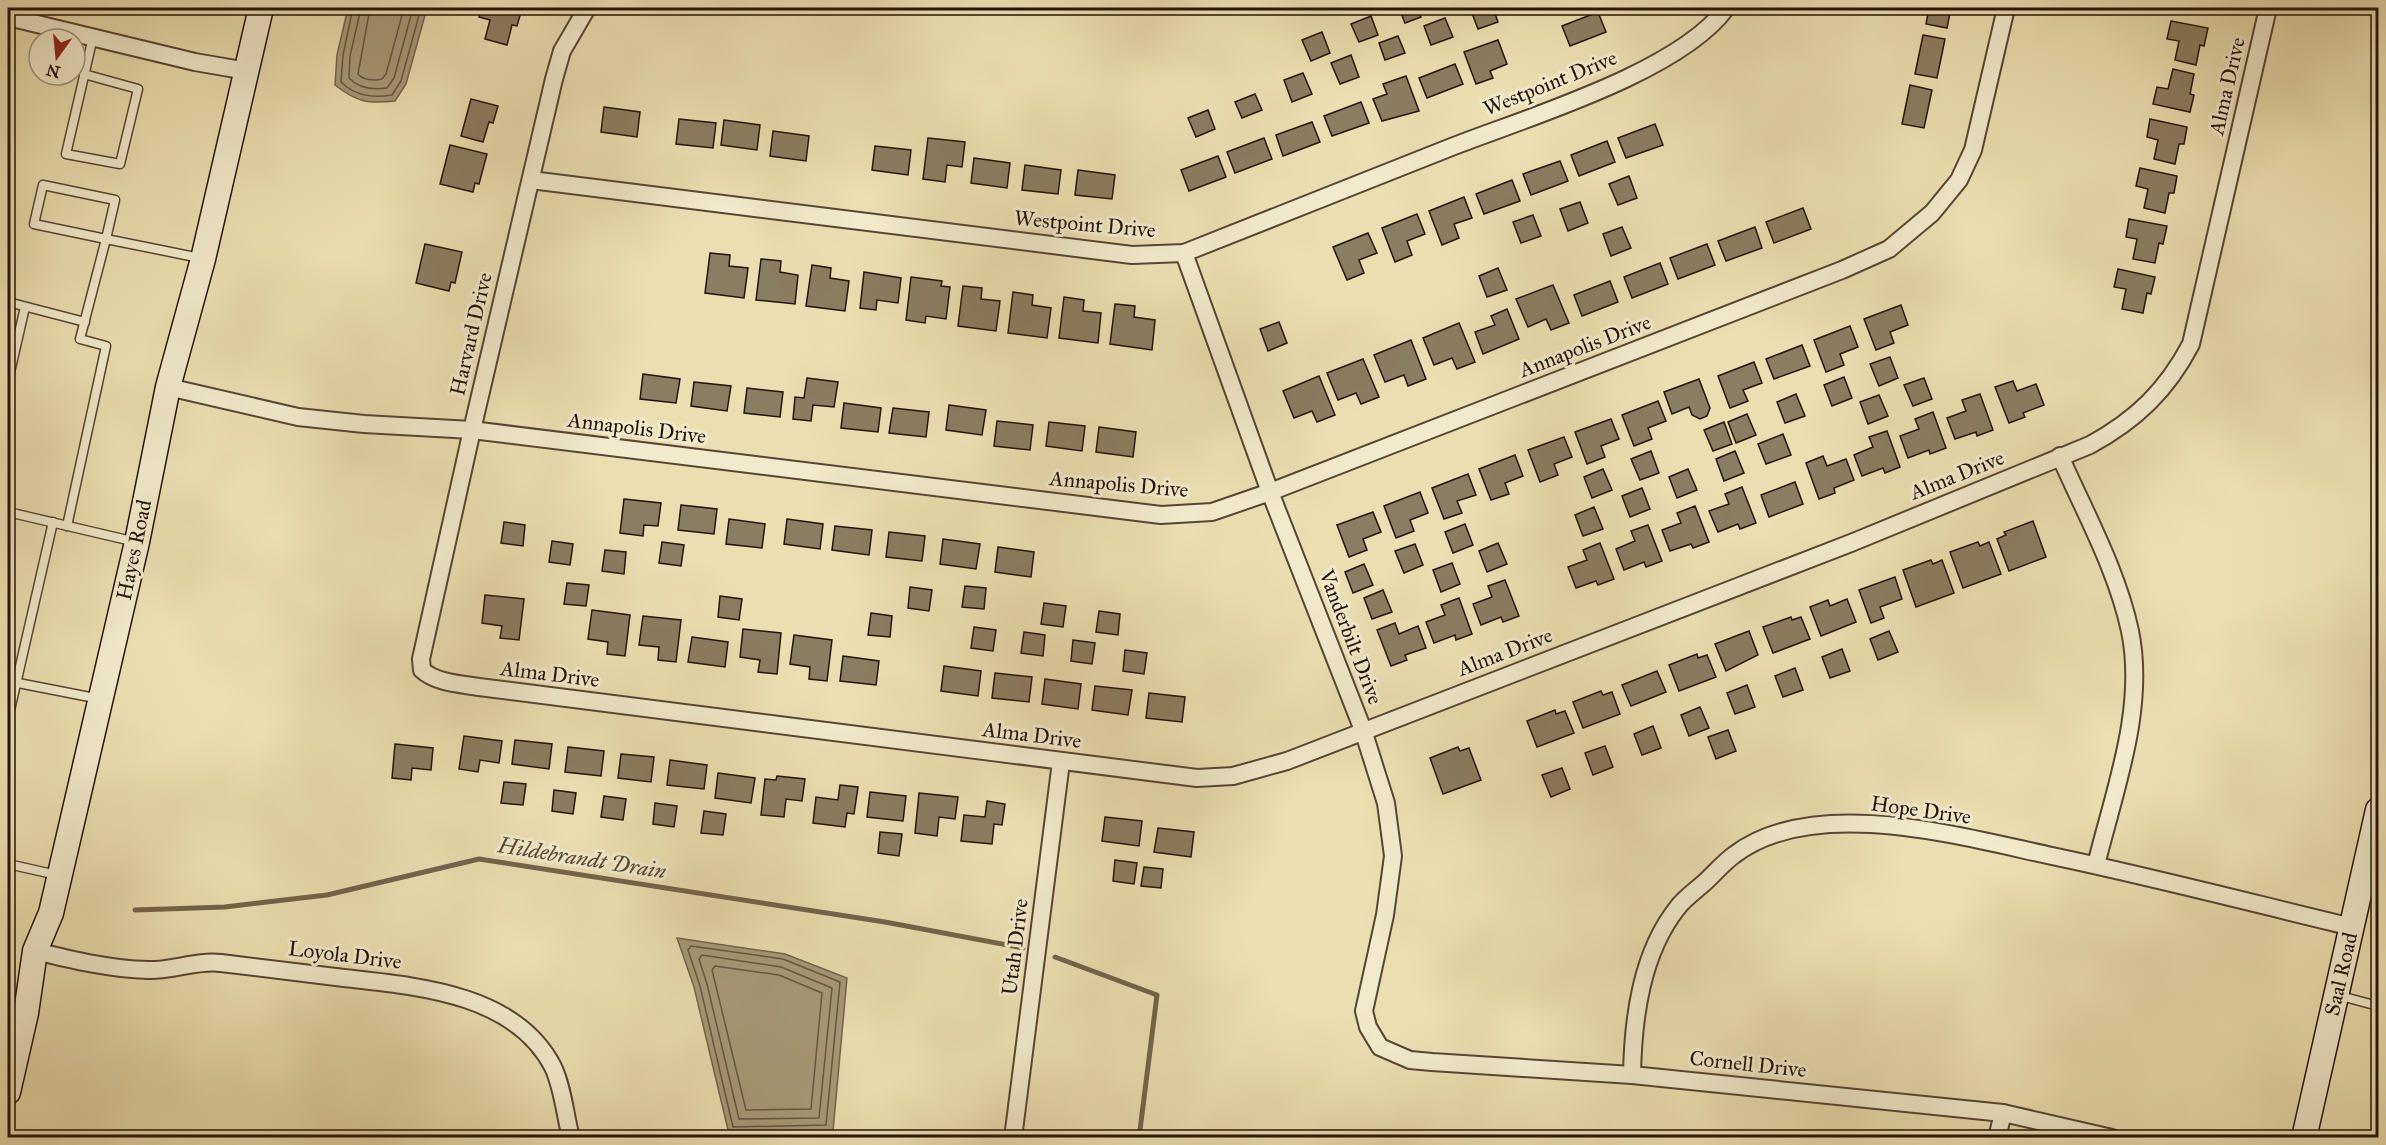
<svg xmlns="http://www.w3.org/2000/svg" width="2386" height="1145" font-family="'IM FELL Great Primer',serif">
<style>
.water{fill:#a79a78;stroke:#73644c;stroke-width:1.5}
.lines{fill:none;stroke-linecap:round;stroke-linejoin:round}
.shore{stroke:#665641;stroke-width:1.5}
.stream{stroke:#73644c;stroke-width:5}
.building{fill:#8b7d61;stroke:#24130a;stroke-width:1.5}
.lane-casing{stroke:#564634;stroke-width:11}
.street-casing{stroke:#564634;stroke-width:20}
.secondary-casing{stroke:#24130a;stroke-width:27}
.lane{stroke:#f2eacc;stroke-width:8}
.street{stroke:#f2eacc;stroke-width:16}
.secondary{stroke:#f2eacc;stroke-width:24}
.labels{text-anchor:middle;dominant-baseline:central;stroke-width:6;stroke-linejoin:round;paint-order:stroke}
.street-label{font-size:21px;fill:#24130a;stroke:#f2eacc}
.water-label{font-size:22px;font-style:italic;fill:#584936;stroke:#f2eacc}
</style>
<rect width="100%" height="100%" fill="#ebdfb1"/>
<filter id="stains"><feTurbulence type="fractalNoise" baseFrequency=".00333" numOctaves="4"/><feColorMatrix values="0 0 0 0 .2 0 0 0 0 .09 0 0 0 0 .02 0 0 0 .5 -.17"/></filter>
<radialGradient id="worn" r=".72"><stop offset=".6" stop-color="#630" stop-opacity="0"/><stop offset="1" stop-color="#630" stop-opacity=".3"/></radialGradient>
<g class="water">
<path d="M348,8H427L406,84L395,101C367,104 357,102 335,85L337,55Z"/>
<path d="M677,938L785,954L847,978L833,1131L729,1134L694,987Z"/>
</g>
<g class="lines">
<g class="shore">
<path d="M353,8L343,55L341,82C355,96 372,98 392,95L401,81L421,8"/>
<path d="M361,8L350,56L349,78C359,89 373,90 387,88L394,78L413,8"/>
<path d="M370,8L358,74C363,80 374,81 382,79L386,74L404,8"/>
<path d="M691,946L783,959L840,982L826,1125L733,1127L700,986L688,950Z"/>
<path d="M702,955L781,967L832,988L819,1118L739,1119L707,984L699,959Z"/>
<path d="M715,966L779,975L822,993L811,1109L746,1110L712,970Z"/>
</g>
<g class="stream">
<path d="M135,910L225,907L327,895L479,859L885,922L1023,948"/>
<path d="M1055,957L1157,995L1139,1138"/>
</g>
</g>
<g class="building">
<path d="M482,8L522,9L517,26L512,25L507,45L485,39L490,20L479,17Z"/>
<path d="M1399,8H1417L1421,17L1405,23Z"/>
<path d="M1470,8H1493L1498,22L1478,29Z"/>
<path d="M1929,8H1951L1947,28L1926,24Z"/>
<path d="M2188,8H2213L2212,13Z"/>
<path d="M1598,12L1606,32L1570,46L1562,26Z"/>
<path d="M1371,16L1378,35L1359,42L1351,24Z"/>
<path d="M1445,18L1453,37L1431,45L1424,26Z"/>
<path d="M2171,21L2208,28L2204,46L2200,45L2196,65L2175,60L2179,41L2167,39Z"/>
<path d="M1322,32L1330,53L1311,61L1302,40Z"/>
<path d="M1923,35L1945,39L1937,78L1915,74Z"/>
<path d="M1398,36L1405,53L1385,60L1379,43Z"/>
<path d="M1498,40L1507,64L1490,71L1493,78L1476,84L1464,52Z"/>
<path d="M1351,55L1359,77L1340,84L1331,63Z"/>
<path d="M1455,64L1463,84L1427,98L1419,78Z"/>
<path d="M2173,69L2194,74L2190,94L2194,95L2190,112L2153,104L2157,87L2168,89Z"/>
<path d="M1303,73L1312,94L1292,102L1284,80Z"/>
<path d="M1406,76L1419,111L1382,121L1373,99L1387,94L1383,84Z"/>
<path d="M1910,85L1932,90L1924,128L1902,124Z"/>
<path d="M1255,94L1262,110L1242,118L1235,102Z"/>
<path d="M471,99L498,106L493,123L489,122L483,142L461,136Z"/>
<path d="M1361,102L1369,123L1332,136L1324,116Z"/>
<path d="M604,107L640,112L637,137L601,132Z"/>
<path d="M1208,110L1215,129L1196,137L1188,118Z"/>
<path d="M679,119L716,123L713,148L676,144Z"/>
<path d="M2150,119L2187,127L2184,144H2179L2175,164L2154,159L2158,140L2147,137Z"/>
<path d="M724,120L760,125L757,150L721,145Z"/>
<path d="M1312,122L1320,142L1283,156L1276,135Z"/>
<path d="M1655,124L1663,145L1626,158L1618,138Z"/>
<path d="M773,131L809,136L806,161L770,156Z"/>
<path d="M928,138L965,142L962,167L947,165L945,182L923,179Z"/>
<path d="M1264,138L1272,159L1235,173L1227,152Z"/>
<path d="M1607,141L1615,162L1579,176L1571,155Z"/>
<path d="M450,145L487,154L479,184L475,183L473,192L440,184Z"/>
<path d="M875,146L911,150L908,175L872,170Z"/>
<path d="M1218,156L1226,177L1189,191L1181,170Z"/>
<path d="M974,158L1010,163L1007,188L971,183Z"/>
<path d="M1560,161L1568,181L1531,195L1523,174Z"/>
<path d="M1025,165L1061,170L1058,194L1022,190Z"/>
<path d="M2140,168L2177,176L2174,193H2169L2165,213L2144,208L2148,189L2136,186Z"/>
<path d="M1078,170L1115,175L1112,199L1075,195Z"/>
<path d="M1629,176L1637,198L1618,205L1609,184Z"/>
<path d="M1512,180L1520,201L1484,214L1476,194Z"/>
<path d="M1464,197L1472,218L1454,224L1459,238L1442,245L1429,211Z"/>
<path d="M1580,202L1588,223L1568,231L1560,209Z"/>
<path d="M1803,208L1811,229L1774,243L1766,222Z"/>
<path d="M1417,214L1425,234L1407,241L1412,255L1395,262L1382,228Z"/>
<path d="M1533,215L1541,236L1521,243L1513,222Z"/>
<path d="M2129,219L2167,226L2163,244L2159,243L2155,263L2133,259L2137,239L2126,237Z"/>
<path d="M1622,227L1631,248L1611,256L1603,234Z"/>
<path d="M1755,227L1762,248L1726,261L1718,241Z"/>
<path d="M1368,233L1377,253L1359,260L1364,273L1347,280L1333,247Z"/>
<path d="M425,244L462,252L455,283L451,282L449,291L416,283Z"/>
<path d="M1707,244L1715,265L1678,279L1670,258Z"/>
<path d="M710,253L730,255L729,266L748,268L744,298L705,293Z"/>
<path d="M761,259L781,261L780,272L798,275L795,304L756,300Z"/>
<path d="M1660,263L1668,284L1632,298L1624,277Z"/>
<path d="M812,265L831,268L830,278L849,281L845,311L806,306Z"/>
<path d="M1498,268L1507,290L1487,297L1479,276Z"/>
<path d="M2118,269L2155,277L2151,294L2147,293L2143,313L2122,309L2126,289L2114,287Z"/>
<path d="M864,272L901,278L898,303L877,300L876,310L860,308Z"/>
<path d="M911,277L942,281L941,286L950,287L946,319L926,316L925,323L906,320Z"/>
<path d="M1610,281L1618,302L1582,316L1574,295Z"/>
<path d="M1553,285L1569,323L1551,330L1546,319L1528,327L1516,299Z"/>
<path d="M963,286L982,288L981,299L1000,301L996,331L958,326Z"/>
<path d="M1013,292L1033,295L1032,305L1051,308L1047,338L1008,333Z"/>
<path d="M1064,297L1084,300L1083,311L1101,313L1098,343L1059,338Z"/>
<path d="M1115,304L1135,306L1134,317L1155,320L1152,350L1110,344Z"/>
<path d="M1901,305L1908,325L1890,332L1894,343L1876,350L1864,319Z"/>
<path d="M1507,309L1519,339L1483,354L1475,332L1495,325L1491,316Z"/>
<path d="M1279,322L1287,343L1268,351L1260,329Z"/>
<path d="M1459,323L1475,362L1457,369L1452,358L1434,365L1423,338Z"/>
<path d="M1850,326L1858,347L1840,354L1844,365L1826,372L1814,340Z"/>
<path d="M1411,340L1426,379L1408,386L1404,375L1385,382L1374,355Z"/>
<path d="M1802,345L1810,366L1774,379L1766,359Z"/>
<path d="M1890,357L1898,378L1879,386L1870,364Z"/>
<path d="M1363,359L1379,397L1361,404L1356,393L1338,400L1327,373Z"/>
<path d="M1754,362L1762,383L1743,390L1748,401L1730,408L1718,376Z"/>
<path d="M643,374L680,379L676,403L640,399Z"/>
<path d="M1319,376L1335,415L1317,422L1312,411L1294,418L1283,391Z"/>
<path d="M1844,377L1852,398L1832,406L1824,385Z"/>
<path d="M807,378L838,382L834,407L813,405L811,421L793,419L795,397L804,398Z"/>
<path d="M1924,378L1932,399L1913,406L1904,385Z"/>
<path d="M1699,379L1710,408L1707,416L1700,419L1692,415L1689,407L1672,414L1664,392Z"/>
<path d="M2013,381L2017,391L2036,384L2044,405L2023,413L2025,417L2009,423L1995,387Z"/>
<path d="M694,382L731,386L727,411L691,406Z"/>
<path d="M747,388L783,392L780,417L744,413Z"/>
<path d="M1796,394L1805,416L1785,423L1777,402Z"/>
<path d="M1980,394L1993,430L1977,436L1976,432L1955,439L1947,418L1966,411L1962,400Z"/>
<path d="M1879,395L1888,416L1868,424L1860,402Z"/>
<path d="M1658,401L1666,421L1648,428L1652,439L1634,446L1622,415Z"/>
<path d="M844,403L881,408L878,432L841,428Z"/>
<path d="M949,405L986,410L982,435L946,430Z"/>
<path d="M893,408L929,412L926,437L889,433Z"/>
<path d="M1933,412L1946,448L1930,454L1929,450L1908,458L1900,436L1919,429L1915,419Z"/>
<path d="M1747,414L1756,435L1736,443L1728,422Z"/>
<path d="M1611,419L1619,439L1601,446L1605,457L1587,464L1575,432Z"/>
<path d="M997,421L1033,425L1030,450L994,446Z"/>
<path d="M1049,422L1085,426L1082,451L1046,446Z"/>
<path d="M1724,422L1732,444L1713,451L1704,430Z"/>
<path d="M1099,427L1136,432L1133,457L1096,452Z"/>
<path d="M1887,431L1900,467L1885,473L1883,468L1862,476L1854,455L1873,447L1869,437Z"/>
<path d="M1783,434L1791,455L1766,464L1758,444Z"/>
<path d="M1564,437L1572,457L1554,464L1558,475L1540,482L1528,450Z"/>
<path d="M1651,451L1659,473L1640,480L1631,459Z"/>
<path d="M1735,451L1744,473L1724,481L1716,459Z"/>
<path d="M1515,455L1523,476L1505,483L1509,494L1491,500L1479,469Z"/>
<path d="M1823,456L1827,466L1846,459L1854,480L1834,488L1835,493L1819,499L1806,463Z"/>
<path d="M1603,469L1612,490L1592,498L1584,477Z"/>
<path d="M1688,469L1697,490L1677,498L1669,477Z"/>
<path d="M1468,474L1476,495L1457,501L1462,513L1444,519L1432,488Z"/>
<path d="M1795,482L1803,504L1769,517L1761,495Z"/>
<path d="M1742,487L1756,523L1740,529L1738,524L1718,532L1709,511L1729,504L1725,494Z"/>
<path d="M1642,488L1650,509L1630,517L1622,496Z"/>
<path d="M1420,492L1428,513L1410,520L1414,531L1396,538L1384,506Z"/>
<path d="M624,499L661,503L658,526L644,525L643,536L620,533Z"/>
<path d="M681,505L717,509L714,534L678,530Z"/>
<path d="M1695,506L1709,542L1693,548L1691,544L1670,551L1662,530L1681,523L1677,513Z"/>
<path d="M1594,507L1603,529L1583,536L1575,515Z"/>
<path d="M1373,512L1381,532L1363,539L1367,550L1349,557L1337,525Z"/>
<path d="M729,519L765,524L762,548L726,544Z"/>
<path d="M787,519L823,524L820,549L784,544Z"/>
<path d="M2033,521L2046,557L2009,571L1997,539L2006,535L2004,532Z"/>
<path d="M504,522L525,525L523,546L501,543Z"/>
<path d="M1465,524L1473,545L1453,553L1445,532Z"/>
<path d="M1648,525L1662,561L1646,567L1644,562L1624,570L1616,549L1635,541L1631,531Z"/>
<path d="M835,526L872,530L869,555L832,550Z"/>
<path d="M889,532L925,536L922,561L886,557Z"/>
<path d="M943,539L980,544L976,569L940,564Z"/>
<path d="M552,541L573,544L570,565L549,562Z"/>
<path d="M662,542L684,545L681,566L659,563Z"/>
<path d="M1978,542L1980,546L1989,542L2001,574L1963,588L1950,552Z"/>
<path d="M1498,543L1507,564L1487,572L1479,551Z"/>
<path d="M1600,543L1614,579L1598,585L1596,581L1576,588L1568,567L1587,560L1583,550Z"/>
<path d="M1415,544L1423,565L1404,573L1395,551Z"/>
<path d="M998,547L1034,552L1031,577L995,572Z"/>
<path d="M605,550L626,552L624,574L602,571Z"/>
<path d="M1931,560L1933,564L1942,560L1954,593L1916,607L1903,570Z"/>
<path d="M1452,563L1460,584L1441,592L1433,570Z"/>
<path d="M1364,564L1373,585L1353,593L1345,572Z"/>
<path d="M1895,577L1902,599L1880,607L1884,618L1871,623L1859,590Z"/>
<path d="M1505,580L1519,616L1503,622L1501,617L1481,625L1473,604L1492,597L1488,586Z"/>
<path d="M567,583L589,585L586,606L564,604Z"/>
<path d="M965,586L986,588L984,609L962,607Z"/>
<path d="M910,587L932,590L929,611L908,608Z"/>
<path d="M1383,590L1392,612L1372,619L1364,598Z"/>
<path d="M485,595L524,599L519,640L500,638L502,626L482,623Z"/>
<path d="M720,596L742,599L739,620L718,617Z"/>
<path d="M1459,598L1472,634L1456,640L1455,635L1434,643L1426,622L1445,615L1441,605Z"/>
<path d="M1847,599L1856,622L1821,636L1810,607L1828,600L1830,606Z"/>
<path d="M1044,603L1066,606L1063,627L1041,624Z"/>
<path d="M592,610L630,615L625,656L607,654L608,642L588,639Z"/>
<path d="M1099,611L1120,614L1118,635L1096,632Z"/>
<path d="M871,613L892,616L890,637L868,635Z"/>
<path d="M643,616L681,620L676,662L658,660L659,647L639,645Z"/>
<path d="M1791,617L1792,620L1801,617L1810,639L1773,653L1763,627Z"/>
<path d="M1395,623L1399,634L1418,626L1426,648L1405,655L1407,660L1391,666L1377,630Z"/>
<path d="M974,627L996,630L993,651L971,648Z"/>
<path d="M743,629L781,633L777,674L758,672L760,660L740,657Z"/>
<path d="M1749,631L1758,655L1726,671L1715,644Z"/>
<path d="M1889,631L1898,652L1878,660L1870,639Z"/>
<path d="M1024,632L1045,635L1043,656L1021,653Z"/>
<path d="M794,635L832,640L827,681L809,679L810,667L790,664Z"/>
<path d="M692,637L728,642L725,667L688,662Z"/>
<path d="M1073,640L1095,643L1092,664L1071,661Z"/>
<path d="M1842,649L1850,671L1830,678L1822,657Z"/>
<path d="M1125,650L1147,653L1144,674L1123,671Z"/>
<path d="M1697,654L1698,658L1707,655L1716,677L1679,691L1669,665Z"/>
<path d="M843,656L879,661L876,685L840,681Z"/>
<path d="M944,666L981,671L978,696L941,691Z"/>
<path d="M1795,668L1803,690L1783,697L1775,676Z"/>
<path d="M1657,671L1666,692L1631,706L1622,685Z"/>
<path d="M995,673L1032,677L1029,702L992,698Z"/>
<path d="M1045,679L1081,684L1078,709L1042,704Z"/>
<path d="M1747,685L1755,707L1735,714L1727,693Z"/>
<path d="M1095,686L1132,690L1128,715L1092,710Z"/>
<path d="M1601,691L1603,695L1612,692L1620,714L1583,728L1573,702Z"/>
<path d="M1149,693L1185,697L1182,722L1146,718Z"/>
<path d="M1700,707L1709,728L1689,736L1681,715Z"/>
<path d="M1555,710L1556,714L1565,711L1574,733L1537,747L1527,721Z"/>
<path d="M1653,726L1661,748L1642,755L1634,734Z"/>
<path d="M1728,730L1736,751L1716,759L1708,737Z"/>
<path d="M464,736L502,741L499,763L480,760L478,772L459,769Z"/>
<path d="M515,740L552,744L549,769L512,764Z"/>
<path d="M395,744L433,748L431,770L412,768L411,780L392,778Z"/>
<path d="M1605,746L1613,767L1593,775L1585,753Z"/>
<path d="M568,747L604,751L601,776L565,772Z"/>
<path d="M1458,747L1460,751L1469,748L1481,780L1443,794L1430,758Z"/>
<path d="M621,754L654,757L651,782L618,778Z"/>
<path d="M670,760L707,765L704,789L667,785Z"/>
<path d="M1562,768L1570,789L1551,797L1542,775Z"/>
<path d="M718,773L755,778L751,803L715,798Z"/>
<path d="M777,776L805,779L802,801L786,799L784,817L761,815L765,779L776,780Z"/>
<path d="M504,782L526,784L523,805L501,803Z"/>
<path d="M840,785L858,787L854,814L847,813L845,827L813,823L816,797L838,800Z"/>
<path d="M554,790L576,793L573,814L552,811Z"/>
<path d="M870,792L906,796L903,821L867,817Z"/>
<path d="M919,793L958,797L955,819L939,817L937,836L915,833Z"/>
<path d="M604,796L626,799L623,820L601,817Z"/>
<path d="M987,801L1005,804L1002,825L994,824L992,844L961,841L964,815L985,817Z"/>
<path d="M655,803L677,806L674,827L653,824Z"/>
<path d="M704,811L726,814L723,835L701,833Z"/>
<path d="M1105,817L1142,821L1139,846L1102,841Z"/>
<path d="M1158,828L1194,832L1191,857L1154,852Z"/>
<path d="M880,832L902,834L899,856L878,853Z"/>
<path d="M1115,860L1137,863L1134,884L1113,881Z"/>
<path d="M1144,867L1163,869L1161,888L1141,886Z"/>
</g>
<g class="lines">
<g class="lane-casing">
<g id="lane">
<path d="M84,74L138,89L120,164L66,154L93,37"/>
<path d="M43,185L115,200L106,239L34,224Z"/>
<path d="M8,302L85,322"/>
<path d="M8,381L25,307"/>
<path d="M8,512L136,542"/>
<path d="M67,526L106,346L80,339L106,239L200,258"/>
<path d="M8,681L100,699"/>
<path d="M8,719L53,522"/>
<path d="M8,864L57,875"/>
<path d="M2337,995L2378,1006"/>
</g>
</g>
<g class="street-casing">
<g id="street">
<path d="M587,8L562,51L554,79L472,430L421,659L422,670C436,683 461,684 479,687L1197,778L1233,776L1287,761L1851,543L2090,445C2136,420 2167,390 2191,344L2268,8"/>
<path d="M8,17L195,62L247,71"/>
<path d="M531,180L1132,255L1184,253C1274,217 1364,182 1454,146C1529,117 1681,71 1726,8"/>
<path d="M1184,253L1270,492L1363,730L1386,803L1393,856L1385,915L1364,1011L1368,1027L1380,1047L1410,1060L1432,1062L1632,1075L2003,1113L2112,1138"/>
<path d="M168,387L298,417L364,424L472,430L1161,515L1212,512L1270,492L1842,270L1889,249L1932,213L1959,180L1973,150L2006,8"/>
<path d="M2060,456C2085,513 2117,570 2130,631C2146,709 2114,791 2096,865"/>
<path d="M35,951C72,960 110,969 148,970C173,971 196,960 221,963C262,968 303,973 344,978C416,986 515,993 553,1067C563,1088 565,1115 571,1138"/>
<path d="M1632,1075C1633,1019 1641,953 1678,907C1685,898 1695,891 1704,883C1714,874 1723,863 1734,855C1814,794 1963,837 2052,856C2152,877 2252,903 2352,927"/>
<path d="M1013,1138L1061,762"/>
<path d="M1997,1138L2003,1113"/>
</g>
</g>
<g class="secondary-casing">
<g id="secondary">
<path d="M8,1092L26,1013L35,951L51,913L137,542L168,387L203,259L261,8"/>
<path d="M2304,1138L2378,810"/>
</g>
</g>
<use href="#lane" class="lane"/>
<use href="#street" class="street"/>
<use href="#secondary" class="secondary"/>
</g>
<g class="labels">
<g class="street-label">
<text transform="translate(1550 83) rotate(-22)">Westpoint Drive</text>
<text transform="translate(2227 86) rotate(-77)">Alma Drive</text>
<text transform="translate(1085 224) rotate(5)">Westpoint Drive</text>
<text transform="translate(471 334) rotate(-77)">Harvard Drive</text>
<text transform="translate(1585 346) rotate(-21)">Annapolis Drive</text>
<text transform="translate(637 428) rotate(7)">Annapolis Drive</text>
<text transform="translate(1957 475) rotate(-22)">Alma Drive</text>
<text transform="translate(1119 484) rotate(5)">Annapolis Drive</text>
<text transform="translate(134 550) rotate(-78)">Hayes Road</text>
<text transform="translate(1351 637) rotate(69)">Vanderbilt Drive</text>
<text transform="translate(1505 652) rotate(-21)">Alma Drive</text>
<text transform="translate(550 674) rotate(7)">Alma Drive</text>
<text transform="translate(1032 735) rotate(7)">Alma Drive</text>
<text transform="translate(1921 810) rotate(8)">Hope Drive</text>
<text transform="translate(1015 947) rotate(-83)">Utah Drive</text>
<text transform="translate(345 955) rotate(7)">Loyola Drive</text>
<text transform="translate(2341 974) rotate(-77)">Saal Road</text>
<text transform="translate(1748 1064) rotate(6)">Cornell Drive</text>
</g>
<g class="water-label">
<text transform="translate(582 858) rotate(9)">Hildebrandt Drain</text>
</g>
</g>
<rect width="2386" height="1145" fill="none" stroke="#ebdfb1" stroke-width="30"/>
<rect x="9" y="9" width="2368" height="1127" fill="none" stroke="#24130a" stroke-width="3"/>
<rect x="15" y="15" width="2356" height="1115" fill="none" stroke="#24130a" stroke-width="1.5"/>
<g transform="translate(57 57) rotate(195)"><circle r="28" fill="#f2eacc" stroke="#a0947e" stroke-width="1.5"/>
<path d="M0-4.5L10 22L0 15L-10 22Z" fill="#8f2418"/>
<text y="-9" font-size="16" font-weight="bold" text-anchor="middle" fill="#24130a">N</text>
</g>
<rect width="100%" height="100%" filter="url(#stains)"/>
<rect width="100%" height="100%" fill="url(#worn)"/>
</svg>
